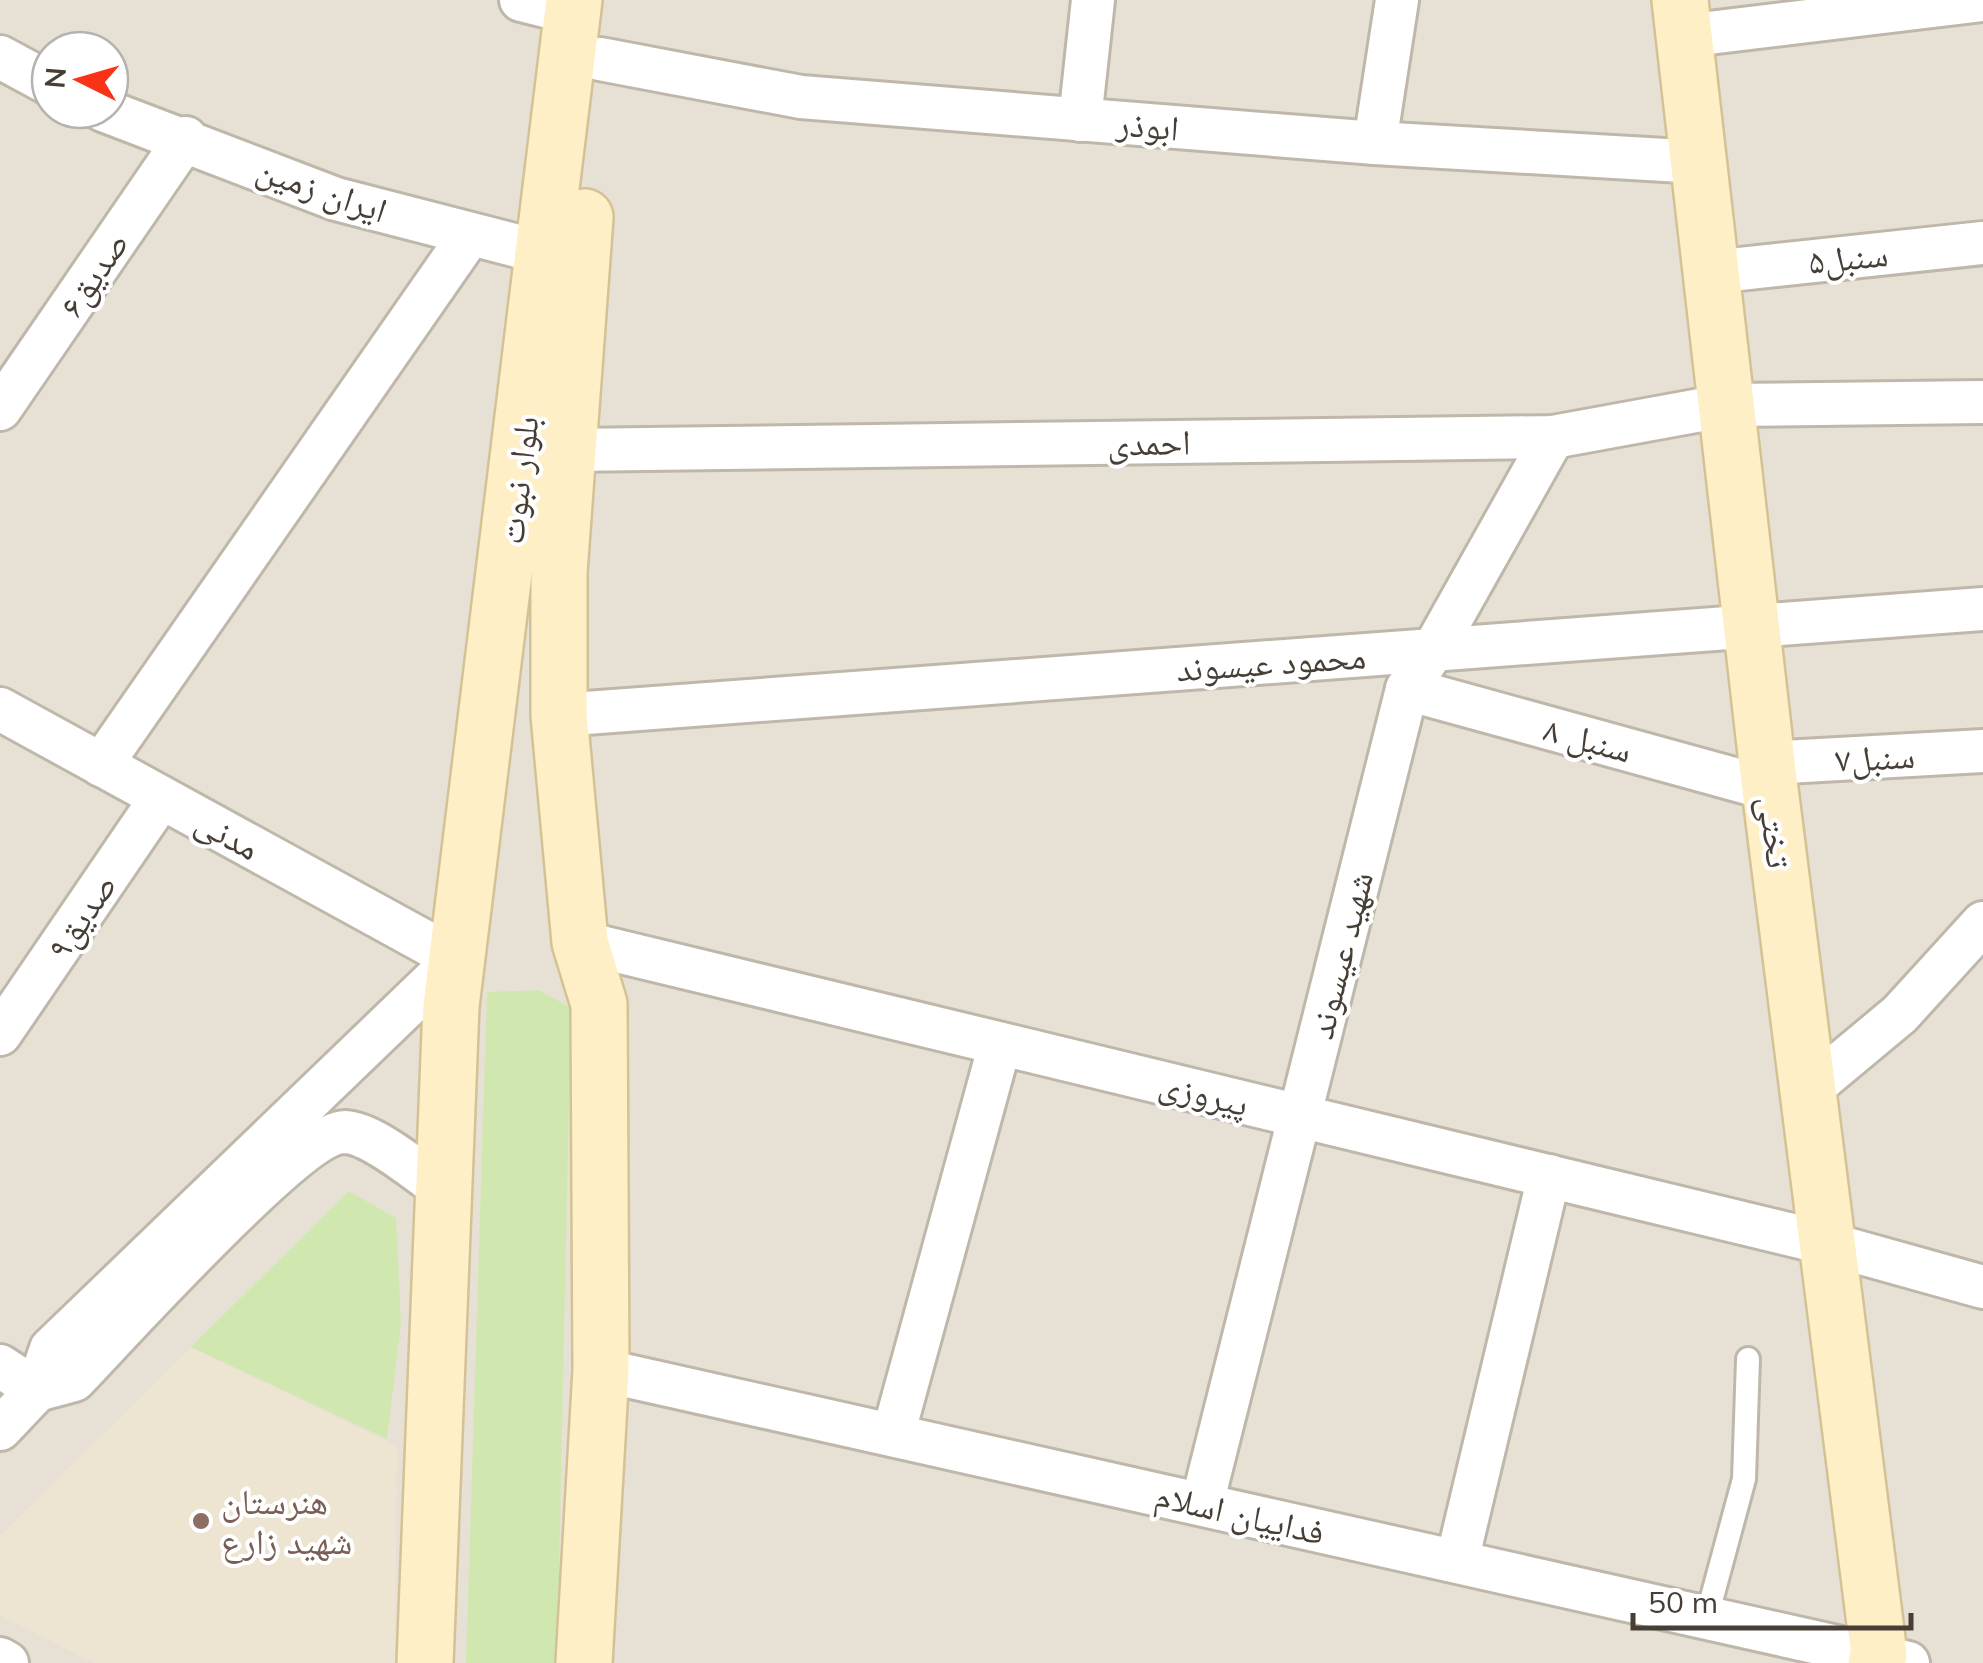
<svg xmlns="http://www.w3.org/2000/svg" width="1983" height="1663" font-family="Mulish,'Noto Naskh Arabic',sans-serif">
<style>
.residential{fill:#e7e1d5;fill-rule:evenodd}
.education{fill:#ede4d1}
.green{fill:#d0e8b0}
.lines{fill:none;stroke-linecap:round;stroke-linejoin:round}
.lane-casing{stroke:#bfb7a9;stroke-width:28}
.street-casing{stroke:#bfb7a9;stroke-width:48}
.secondary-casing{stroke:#d4c297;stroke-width:60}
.lane{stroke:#fff;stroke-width:22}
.street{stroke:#fff;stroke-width:42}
.secondary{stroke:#feefc6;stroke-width:55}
.education-dot{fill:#8d6e63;stroke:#fff;stroke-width:4}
.labels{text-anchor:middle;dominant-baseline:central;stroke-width:8;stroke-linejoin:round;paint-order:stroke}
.street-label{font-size:35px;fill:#473f36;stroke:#fff}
.education-label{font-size:35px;fill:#785e54;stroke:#fff;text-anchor:start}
</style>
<rect width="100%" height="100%" fill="#f3efe7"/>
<path class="residential" d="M0,0H1983V1663H0ZM50,50H110V110H50Z"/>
<path class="education" d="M191,1347L397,1446L395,1663H93L0,1615V1536Z"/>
<g class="green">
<path d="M539,990L571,1008L557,1663H466L487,992Z"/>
<path d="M349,1191L396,1218L401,1323L387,1439L191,1347Z"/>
</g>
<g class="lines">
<g class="lane-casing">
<path id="lane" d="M1707,1616L1744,1479L1748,1359"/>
</g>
<g class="street-casing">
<g id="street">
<path d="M521,0L573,13"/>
<path d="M1684,36L1982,0"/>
<path d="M0,57L50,84"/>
<path d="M600,59L801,97L1375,143L1699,162"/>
<path d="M103,110L336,199L545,253"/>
<path d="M1080,120L1093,0"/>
<path d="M1375,143L1397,0"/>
<path d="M1712,272L1983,243"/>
<path d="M0,409L186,138"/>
<path d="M568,450L1553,437L1728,405L1983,402"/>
<path d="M1407,689L1770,789"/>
<path d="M0,709L456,959L51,1349L37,1390L74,1380C115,1338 299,1132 345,1132C373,1133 420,1174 444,1190"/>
<path d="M559,715L1983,609"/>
<path d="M1767,763L1983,751"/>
<path d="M101,765L469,236"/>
<path d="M580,942L1829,1244L1983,1287"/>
<path d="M0,1034L161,798"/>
<path d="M1810,1089L1900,1014L1983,923"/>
<path d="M0,1366L37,1390L0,1429"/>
<path d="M601,1370L1908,1663"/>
<path d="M893,1435L1000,1044"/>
<path d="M1202,1504L1407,689L1434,649L1553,437"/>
<path d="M1457,1561L1549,1176"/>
<path d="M0,1659L7,1663"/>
</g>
</g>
<g class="secondary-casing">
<g id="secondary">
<path d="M1680,0L1770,789L1879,1655L1876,1663"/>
<path d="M425,1663L451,1006L574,0"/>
<path d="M584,1663L601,1370L599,1004L580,942L559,715V572L585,217"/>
</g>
</g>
<use href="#lane" class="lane"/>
<use href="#street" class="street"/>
<use href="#secondary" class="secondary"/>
</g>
<circle class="education-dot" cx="201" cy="1521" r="10"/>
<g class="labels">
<g class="street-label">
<text transform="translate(1148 125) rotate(5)">ابوذر</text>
<text transform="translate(322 189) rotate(19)">ایران زمین</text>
<text transform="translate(1848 257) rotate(-6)">سنبل۵</text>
<text transform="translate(93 274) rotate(-56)">صدیق۶</text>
<text transform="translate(1149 442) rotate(-1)">احمدی</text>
<text transform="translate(518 480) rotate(-83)">بلوار نبوت</text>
<text transform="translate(1271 662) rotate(-4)">محمود عیسوند</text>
<text transform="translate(1588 739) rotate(15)">سنبل ۸</text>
<text transform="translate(1875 757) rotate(-3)">سنبل۷</text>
<text transform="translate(1776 832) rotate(83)">تختی</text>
<text transform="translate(228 834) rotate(29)">مدنی</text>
<text transform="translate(81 916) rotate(-56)">صدیق۹</text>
<text transform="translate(1340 955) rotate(-76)">شهید عیسوند</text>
<text transform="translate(1204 1093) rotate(14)">پیروزی</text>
<text transform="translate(1240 1513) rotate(13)">فداییان اسلام</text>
</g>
<g class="education-label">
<text x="221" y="1501">هنرستان<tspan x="221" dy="40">شهید زارع</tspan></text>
</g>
</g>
<g transform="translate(80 80) rotate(275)"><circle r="48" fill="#ffffff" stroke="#b5b2af" stroke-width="2.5"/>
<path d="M0-8L18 38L0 25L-18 38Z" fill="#fa3218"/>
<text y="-15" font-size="28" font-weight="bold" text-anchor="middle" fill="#473f36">N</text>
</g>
<path d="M1633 1613v15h278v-15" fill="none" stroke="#473f36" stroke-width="5"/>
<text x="1648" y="1613" font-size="30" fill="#473f36" stroke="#ffffff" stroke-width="8" paint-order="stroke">50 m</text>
</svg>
